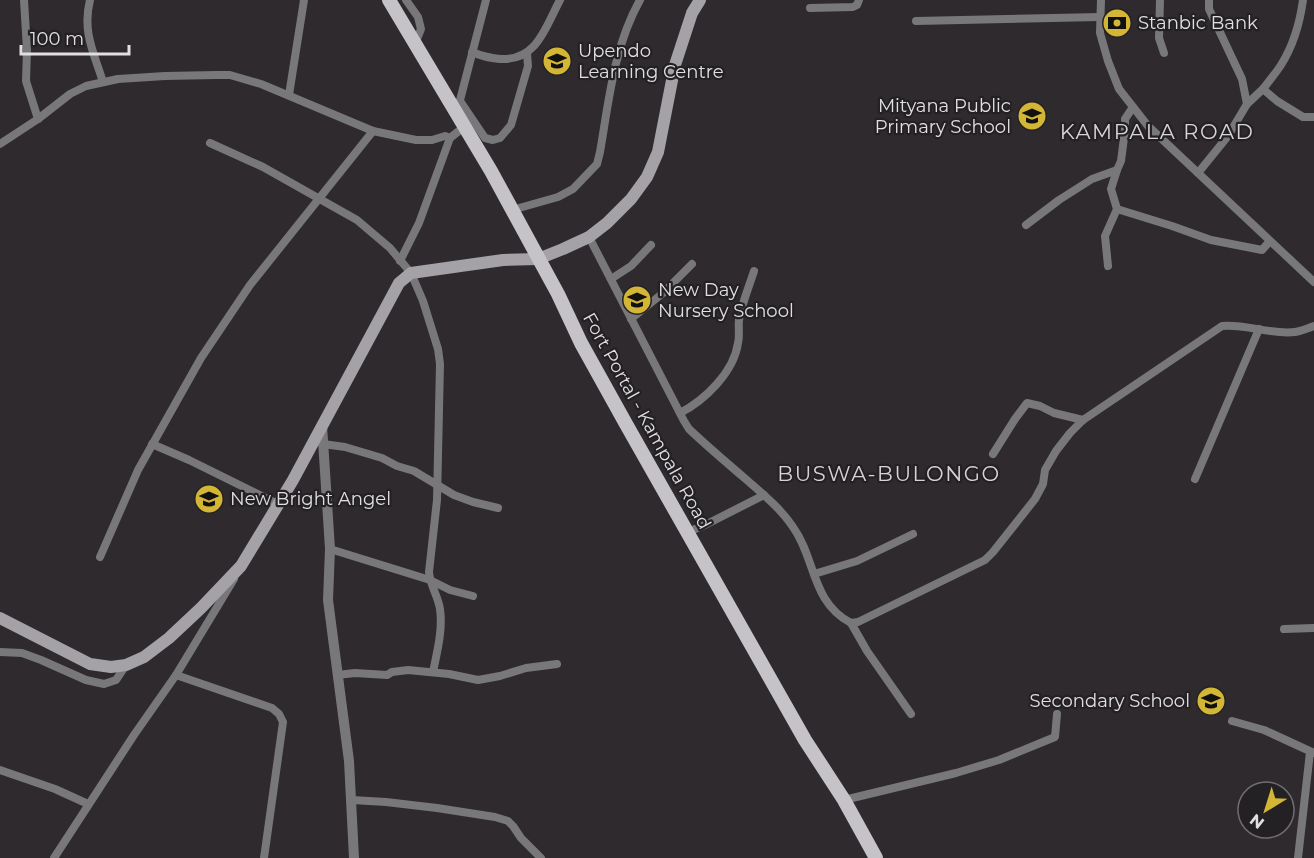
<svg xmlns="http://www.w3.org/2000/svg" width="1314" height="858" font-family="Montserrat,sans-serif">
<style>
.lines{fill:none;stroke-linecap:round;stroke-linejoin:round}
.minor{stroke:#787779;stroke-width:8}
.tertiary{stroke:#787779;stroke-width:10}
.secondary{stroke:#a4a2a6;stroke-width:12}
.primary{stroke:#c5c3c8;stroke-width:14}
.labels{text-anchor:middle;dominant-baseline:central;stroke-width:4.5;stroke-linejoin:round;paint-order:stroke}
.poi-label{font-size:18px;fill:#e1dfe1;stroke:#242124;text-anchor:start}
.street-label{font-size:18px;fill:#e1dfe1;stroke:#242124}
.quarter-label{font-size:21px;letter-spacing:1.5px;fill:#d8d3d7;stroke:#242124}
</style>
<rect width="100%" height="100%" fill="#2e2a2d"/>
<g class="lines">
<g class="minor">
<path d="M24,0L27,50L26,81L38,119"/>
<path d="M90,0C82,32 94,53 103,82"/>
<path d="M406,0L418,17L421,29L415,44"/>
<path d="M1101,0L1100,33L1108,61L1119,89L1148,126L1314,282"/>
<path d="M1160,0L1159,38L1164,53"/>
<path d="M810,8L853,7L857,5L859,0"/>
<path d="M916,21L1100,17"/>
<path d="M472,52C481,56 489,58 500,59C537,61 545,28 560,0"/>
<path d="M1263,89C1269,81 1276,73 1281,65C1293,46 1300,22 1303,0"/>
<path d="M289,95L304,0"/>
<path d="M460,101L485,138L493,140L500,138L511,125L528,66L527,53"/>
<path d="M459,104L486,0"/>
<path d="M1247,104L1263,89L1277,101L1303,117H1314"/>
<path d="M210,143L263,167L357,220L390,248L411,273L423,301L438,349L440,364L437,500L429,572C430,585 438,596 440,609C443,630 437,652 433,672"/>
<path d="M0,144L38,119L70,94L86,86L118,79L165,76L216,75H230L261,84L373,131L416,140H432L445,136L450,138"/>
<path d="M1198,173L1228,136L1247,104L1242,79L1209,9V0"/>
<path d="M1117,209L1172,226L1211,240L1262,250L1270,241"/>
<path d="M512,210L558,197L573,189L597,164L600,152C609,100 614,46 640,0"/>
<path d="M1026,225L1059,200L1092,179L1117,170L1121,161L1125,130V119L1133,107"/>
<path d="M589,237L684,421L689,429C708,447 728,464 748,481C764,495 781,509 793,527C816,559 811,602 851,623L858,622L985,560L993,552L1035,499L1043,484L1045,470L1056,451L1070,433L1083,420L1222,326C1247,324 1271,335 1295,332C1302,331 1308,328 1314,326"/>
<path d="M400,261L419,223L450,138L464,127"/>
<path d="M1108,266L1105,236L1117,209L1111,189L1117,170"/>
<path d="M611,279L631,266L651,245"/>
<path d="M631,319L663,293L692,264"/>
<path d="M680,413C705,400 734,372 738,343C740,336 738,328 739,320C742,303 749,287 754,271"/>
<path d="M152,444L189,460L278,504"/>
<path d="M323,444L345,447L382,458L397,466L414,471L454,495L473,502L498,508"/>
<path d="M993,454L1015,419L1027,403L1040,406L1054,413L1083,420"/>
<path d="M1195,479L1259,329"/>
<path d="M688,532L707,524L764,495"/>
<path d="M330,549L430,580L450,590L473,596"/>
<path d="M100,557L138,470L201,358L250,285L373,131"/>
<path d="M814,574L857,561L913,534"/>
<path d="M851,623L867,651L911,714"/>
<path d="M1284,629L1314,628"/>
<path d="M0,652L22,653L41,660L86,680L104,684L116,680L126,665"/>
<path d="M176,675L272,708L279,714L283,722L264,858"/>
<path d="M337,675L355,673L387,675L392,672L408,670L449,674L478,680L500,676L526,668L557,664"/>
<path d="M1232,721L1264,730L1314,753"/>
<path d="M0,770L55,789L88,804"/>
<path d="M352,800L386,802L437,808L495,817L508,821L513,826L521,838L541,858"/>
<path d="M844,800L956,773L999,760L1055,737L1057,714"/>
<path d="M54,858L134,735L176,675L234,579"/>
<path d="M1298,858L1310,752"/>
</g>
<path class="tertiary" d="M322,425L330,549L328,600L349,761L354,858"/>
<path class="secondary" d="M0,618L90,664L111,667L126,665L144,657L169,638L201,608L241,566L293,480L399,283L411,273L503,260L538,259L563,249L589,237L607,223L631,199L647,177L658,152L675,65L692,13L700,0"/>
<path class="primary" d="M389,0L491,171L558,294L581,343L626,424L805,740L844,800L876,858"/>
</g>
<defs>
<g id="bank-disc" transform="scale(1.5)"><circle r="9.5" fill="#d3b635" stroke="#242124"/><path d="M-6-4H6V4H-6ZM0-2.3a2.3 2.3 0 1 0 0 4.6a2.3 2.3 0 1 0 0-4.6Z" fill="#111"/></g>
<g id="school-disc" transform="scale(1.5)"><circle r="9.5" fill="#d3b635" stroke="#242124"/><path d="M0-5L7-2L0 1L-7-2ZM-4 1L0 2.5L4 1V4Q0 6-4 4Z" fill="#111"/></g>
</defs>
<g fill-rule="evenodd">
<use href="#bank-disc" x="1117" y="23"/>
<use href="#school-disc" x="557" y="61"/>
<use href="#school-disc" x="1032" y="116"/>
<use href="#school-disc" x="637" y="300"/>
<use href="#school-disc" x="209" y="499"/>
<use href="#school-disc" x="1211" y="701"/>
</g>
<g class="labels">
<g class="poi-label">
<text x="1138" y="23">Stanbic Bank</text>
<text x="578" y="51">Upendo<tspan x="578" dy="21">Learning Centre</tspan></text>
<text x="1011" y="106" text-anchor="end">Mityana Public<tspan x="1011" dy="21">Primary School</tspan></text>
<text x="658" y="290">New Day<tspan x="658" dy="21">Nursery School</tspan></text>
<text x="230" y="499">New Bright Angel</text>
<text x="1190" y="701" text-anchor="end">Secondary School</text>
</g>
<g class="street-label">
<text transform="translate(647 421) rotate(61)">Fort Portal - Kampala Road</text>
</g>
<g class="quarter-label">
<text x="1157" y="131">KAMPALA ROAD</text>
<text x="889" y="473">BUSWA-BULONGO</text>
</g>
</g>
<g transform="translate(1266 810) rotate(218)"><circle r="28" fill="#242124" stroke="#706d70" stroke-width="1.5"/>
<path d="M0-4.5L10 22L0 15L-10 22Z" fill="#d3b635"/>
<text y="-9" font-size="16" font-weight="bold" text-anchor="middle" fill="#e1dfe1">N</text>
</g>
<path d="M21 45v9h108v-9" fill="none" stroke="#e1dfe1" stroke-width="3"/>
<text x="30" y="45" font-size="18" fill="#e1dfe1" stroke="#242124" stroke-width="4.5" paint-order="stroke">100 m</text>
</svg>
